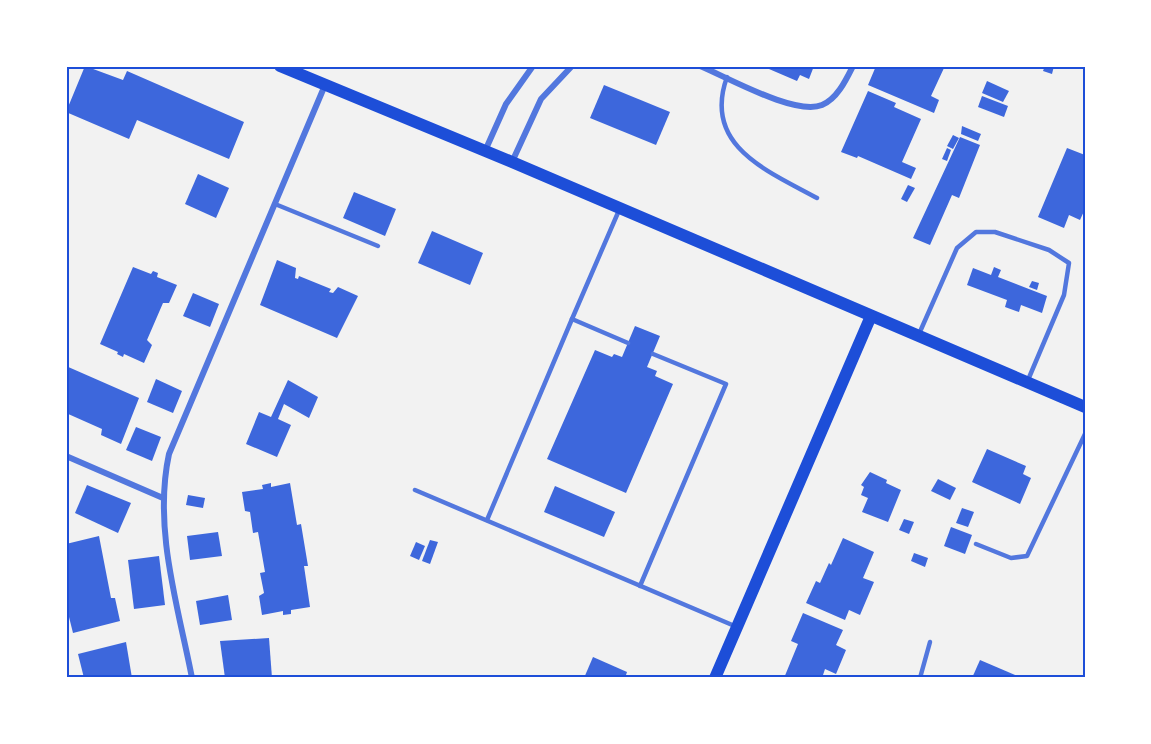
<svg xmlns="http://www.w3.org/2000/svg" width="1151" height="744" font-family="'PT Sans Narrow',sans-serif">
<style>
.building{fill:#3d67dc}
.lines{fill:none;stroke-linecap:round;stroke-linejoin:round}
.service{stroke:#5277de;stroke-width:4.5}
.minor{stroke:#5277de;stroke-width:6}
.secondary{stroke:#1d4ed8;stroke-width:12}
.neatline{fill:none;stroke:#1d4ed8;stroke-width:2}
</style>
<rect width="100%" height="100%" fill="#f2f2f2"/>
<g class="building">
<path d="M85,66L123,80L127,71L244,122L229,159L137,120L129,139L66,112Z"/>
<path d="M762,66H814L809,79L800,75L797,81Z"/>
<path d="M876,66L944,68L931,96L939,100L934,113L868,85Z"/>
<path d="M1045,66H1054L1052,74L1043,71Z"/>
<path d="M987,81L1009,91L1003,102L982,93Z"/>
<path d="M604,85L670,112L656,145L590,118Z"/>
<path d="M868,91L896,103L894,107L921,119L902,162L916,168L911,179L858,156L857,158L841,152Z"/>
<path d="M982,96L1008,106L1004,117L978,107Z"/>
<path d="M962,126L981,134L978,141L961,134Z"/>
<path d="M953,135L959,138L953,149L947,146Z"/>
<path d="M960,137L980,145L959,198L952,195L930,245L913,238Z"/>
<path d="M947,148L951,150L947,161L942,159Z"/>
<path d="M1067,148L1085,155V209L1080,220L1069,215L1064,228L1038,217Z"/>
<path d="M198,174L229,188L216,218L185,204Z"/>
<path d="M908,185L915,188L907,202L901,199Z"/>
<path d="M354,192L396,209L385,236L343,218Z"/>
<path d="M432,231L483,253L470,285L418,263Z"/>
<path d="M277,260L296,268L295,278L298,279L299,276L331,289L329,292L333,293L338,287L358,296L337,338L260,305Z"/>
<path d="M133,267L151,274L153,271L158,273L157,277L177,285L169,303H163L147,340L152,345L144,363L124,354L123,357L117,354L118,352L100,344Z"/>
<path d="M994,267L1001,270L998,277L1047,296L1042,313L1021,305L1019,312L1005,307L1007,300L967,285L973,268L991,275Z"/>
<path d="M1032,281L1039,283L1037,290L1029,287Z"/>
<path d="M193,293L219,304L210,327L183,316Z"/>
<path d="M635,326L660,336L647,367L657,371L655,376L673,384L626,493L547,459L595,350L612,357L614,354L622,357Z"/>
<path d="M66,366L139,398L121,444L101,435L102,429L66,413Z"/>
<path d="M156,379L182,391L173,413L147,402Z"/>
<path d="M288,380L318,397L309,418L284,404L278,419L291,425L277,457L246,444L259,412L271,417Z"/>
<path d="M136,427L161,437L152,461L126,450Z"/>
<path d="M987,449L1026,466L1023,474L1031,478L1020,504L972,482Z"/>
<path d="M870,472L887,480L886,483L901,490L888,522L862,512L868,498L861,495L864,487L861,485Z"/>
<path d="M938,479L956,488L950,500L931,491Z"/>
<path d="M271,483V487L290,483L297,525L301,524L308,566H304L310,607L291,610V614L283,615V611L262,615L259,596L264,593L260,573L265,572L258,532L253,533L250,512L245,511L242,492L263,489L262,485Z"/>
<path d="M87,485L131,503L118,533L75,513Z"/>
<path d="M555,486L615,512L604,537L544,512Z"/>
<path d="M188,495L205,498L203,508L186,505Z"/>
<path d="M962,508L974,512L968,527L956,523Z"/>
<path d="M904,519L914,522L909,534L899,530Z"/>
<path d="M951,527L972,535L965,554L944,546Z"/>
<path d="M218,532L222,556L190,560L187,536Z"/>
<path d="M99,536L111,598H115L120,621L73,633L66,605V544Z"/>
<path d="M843,538L874,552L863,578L874,582L860,615L849,610L845,620L806,603L816,581L820,583L829,563L831,565Z"/>
<path d="M430,540L438,542L430,564L422,561Z"/>
<path d="M416,542L425,546L419,560L410,556Z"/>
<path d="M914,553L928,558L925,567L911,561Z"/>
<path d="M159,556L165,605L134,609L128,560Z"/>
<path d="M228,595L232,620L200,625L196,601Z"/>
<path d="M803,613L843,630L836,645L846,650L836,674L825,669L822,678H784L798,644L791,641Z"/>
<path d="M269,638L272,678H225L220,641Z"/>
<path d="M126,642L132,678H84L78,654Z"/>
<path d="M593,657L627,672L625,678H584Z"/>
<path d="M980,660L1022,678H972Z"/>
</g>
<g class="lines">
<g class="service">
<path d="M727,77C702,146 768,171 817,198"/>
<path d="M275,204L378,246"/>
<path d="M620,208L572,319L628,343"/>
<path d="M919,334L957,248L976,232H995L1049,250L1069,263L1064,295L1028,380"/>
<path d="M415,490L737,627"/>
<path d="M487,520L572,319"/>
<path d="M976,544L1011,558L1027,556L1085,434"/>
<path d="M640,586L726,384L653,354"/>
<path d="M920,678L930,642"/>
</g>
<g class="minor">
<path d="M700,66C727,77 795,116 822,105C837,99 846,80 853,66"/>
<path d="M485,151L506,104L533,66"/>
<path d="M512,162L541,99L572,66"/>
<path d="M66,456L163,498"/>
<path d="M192,678C178,606 153,528 169,454L325,85"/>
</g>
<g class="secondary">
<path d="M280,66L512,162L1085,407"/>
<path d="M715,678L871,316"/>
</g>
</g>
<rect width="1151" height="744" fill="none" stroke="#ffffff" stroke-width="135"/>
<rect x="68" y="68" width="1016" height="608" class="neatline"/>
</svg>
